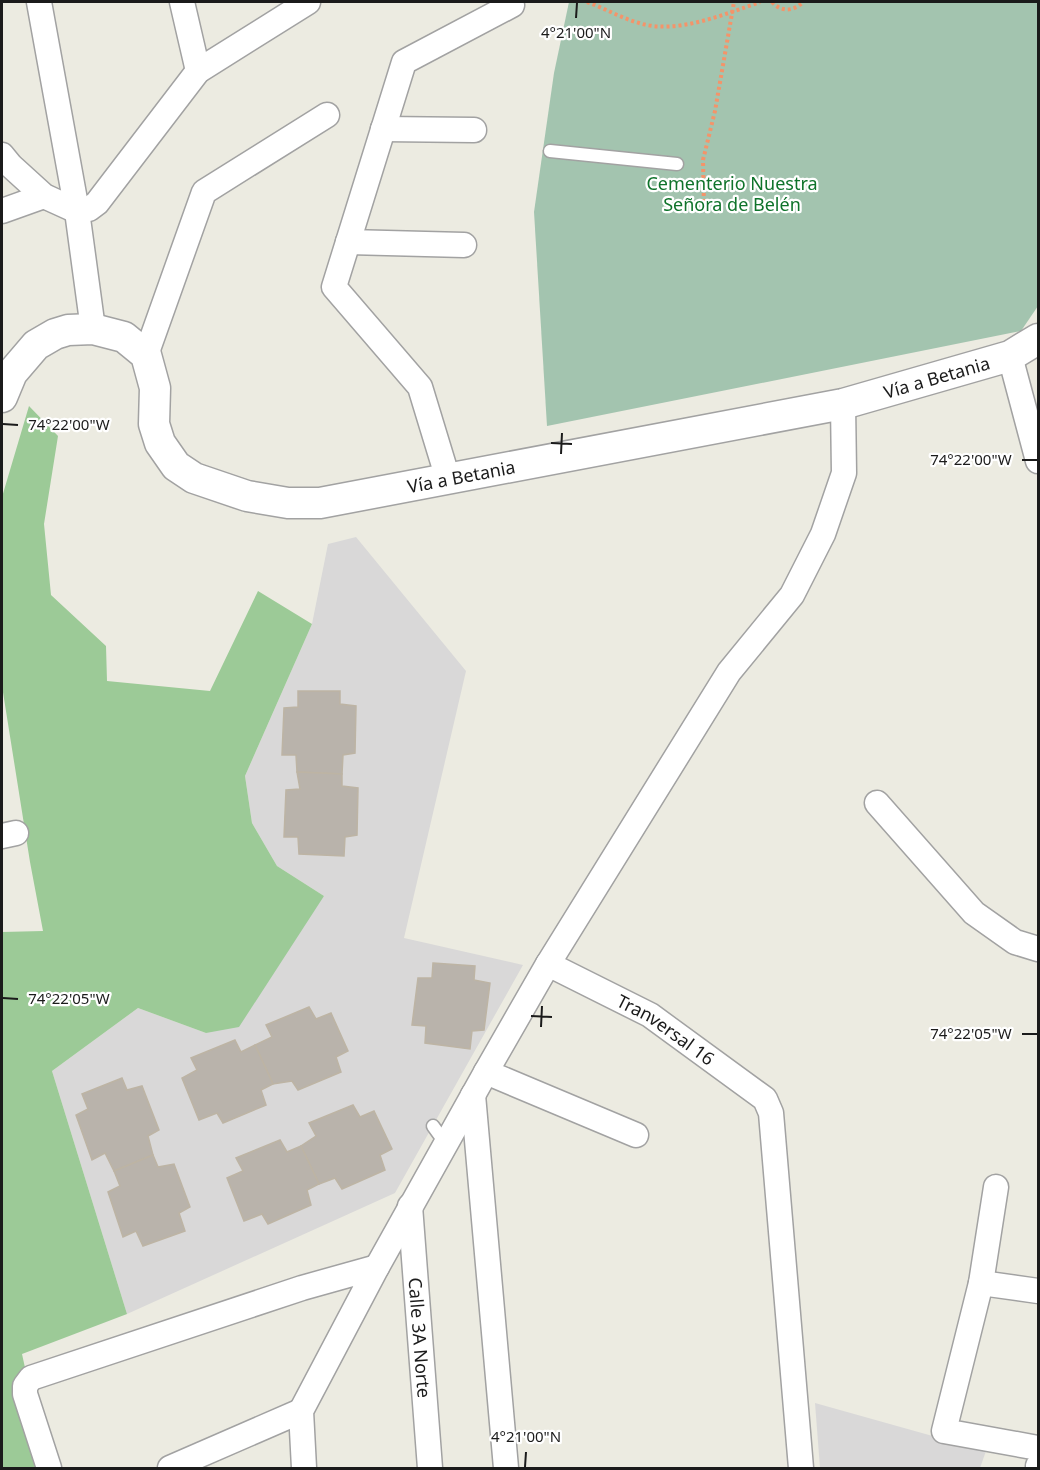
<svg xmlns="http://www.w3.org/2000/svg" width="1040" height="1470" font-family="'Noto Sans',sans-serif">
<style>
.residential{fill:#d9d8d8}
.forest{fill:#9cca97}
.cemetery{fill:#a3c4af}
.building{fill:#b9b3ab;stroke:#bdb4a4;stroke-width:1.5}
.lines{fill:none;stroke-linecap:round;stroke-linejoin:round}
.service-casing{stroke:#a2a2a2;stroke-width:15}
.minor-casing{stroke:#a2a2a2;stroke-width:27}
.tertiary-casing{stroke:#a2a2a2;stroke-width:33}
.path{stroke:#f4946a;stroke-width:4;stroke-dasharray:3 3;stroke-linecap:butt}
.service{stroke:#fff;stroke-width:12}
.minor{stroke:#fff;stroke-width:24}
.tertiary{stroke:#fff;stroke-width:30}
.ticks{fill:none;stroke:#1b1b1b;stroke-width:2}
.labels{text-anchor:middle;dominant-baseline:central;stroke-width:4.5;stroke-linejoin:round;paint-order:stroke}
.park-label{font-size:18px;fill:#0f732b;stroke:#fff}
.street-label{font-size:18px;fill:#1b1b1b;stroke:#fff}
.ticks-label{font-size:15px;text-anchor:middle;fill:#1b1b1b;stroke:#fff;stroke-width:4.5;stroke-linejoin:round;paint-order:stroke}
</style>
<rect width="100%" height="100%" fill="#ecebe1"/>
<g class="residential">
<path d="M356,537L466,671L404,938L523,965L395,1193L127,1314L52,1071L138,1008L206,1033L324,896L277,866L252,823L245,776L312,624L328,544Z"/>
<path d="M815,1403L986,1451L980,1468H820Z"/>
</g>
<path class="forest" d="M29,406L58,436L44,524L51,595L106,646L107,681L210,691L258,591L312,624L245,776L252,823L277,866L324,896L239,1027L206,1033L138,1008L52,1071L127,1314L22,1354L47,1468H2V932L43,931L30,862L2,686V497Z"/>
<path class="cemetery" d="M569,2H1037L1038,4V306L1021,331L547,426L534,212L554,73Z"/>
<g class="building">
<path d="M298,691H340V704L356,706L355,753L343,755L342,774L297,772L296,755H282L284,708L298,707Z"/>
<path d="M297,772L342,774V786L358,788L357,835L345,837L344,856L299,854L298,837H284L286,790L300,789Z"/>
<path d="M433,963L475,966L474,980L490,983L484,1030L472,1031L470,1049L425,1043L426,1026L412,1025L418,978H432Z"/>
<path d="M309,1007L316,1019L331,1013L348,1051L336,1057L341,1072L298,1090L292,1081L273,1084L255,1045L272,1037L266,1025Z"/>
<path d="M235,1040L241,1052L255,1045L273,1084L261,1090L266,1105L223,1123L217,1113L199,1120L182,1078L197,1070L191,1058Z"/>
<path d="M122,1078L127,1090L142,1086L159,1130L148,1136L153,1155L114,1171L105,1153L92,1160L76,1115L88,1109L82,1094Z"/>
<path d="M353,1105L360,1117L374,1111L392,1149L380,1155L385,1170L342,1189L335,1178L319,1184L301,1146L316,1136L309,1123Z"/>
<path d="M280,1140L287,1152L301,1146L319,1184L307,1190L311,1205L268,1224L262,1214L244,1221L227,1178L243,1171L236,1158Z"/>
<path d="M153,1155L158,1167L174,1164L190,1207L179,1213L185,1231L143,1246L136,1231L123,1237L108,1192L120,1186L114,1171Z"/>
</g>
<g class="lines">
<g class="service-casing">
<g id="service">
<path d="M550,151L677,164"/>
<path d="M433,1126L446,1144"/>
</g>
</g>
<g class="minor-casing">
<g id="minor">
<path d="M39,2L77,211L93,329"/>
<path d="M182,2L198,71"/>
<path d="M383,129L474,130"/>
<path d="M2,155L11,166L44,196L77,211L89,209L97,203L198,71L308,2"/>
<path d="M2,211L44,196"/>
<path d="M348,242L464,245"/>
<path d="M146,355L204,192L327,115"/>
<path d="M1010,356L1038,461"/>
<path d="M448,479L420,387L334,287L404,62L512,5"/>
<path d="M877,803L974,913L1015,942L1038,949"/>
<path d="M2,836L16,833"/>
<path id="s1" d="M548,964L650,1015L765,1099L771,1113L801,1468"/>
<path d="M486,1072L636,1135"/>
<path d="M473,1095L506,1468"/>
<path d="M996,1187L981,1283L944,1431L1038,1448"/>
<path id="s2" d="M410,1206L430,1468"/>
<path d="M377,1267L486,1072L548,964L729,672L792,595L823,534L844,473L843,404"/>
<path d="M981,1283L1038,1291"/>
<path d="M49,1468L25,1394V1386L31,1378L302,1288L377,1267L301,1411L304,1468"/>
<path d="M170,1468L301,1411"/>
<path d="M1038,1468V1466"/>
</g>
</g>
<g class="tertiary-casing">
<g id="tertiary">
<path id="s3" d="M2,397L12,373L36,345L55,334L68,330L93,329L124,337L146,355L155,388L154,424L160,443L176,466L194,478L247,496L288,503H320L843,404L1010,356L1038,339"/>
</g>
</g>
<g class="path">
<path d="M587,2C604,8 621,18 639,23C676,35 725,14 760,2"/>
<path d="M772,2C781,12 793,12 803,2"/>
<path d="M704,208L703,160L715,111L734,2"/>
</g>
<use href="#service" class="service"/>
<use href="#minor" class="minor"/>
<use href="#tertiary" class="tertiary"/>
</g>
<path class="ticks" d="M576,18L577,3M3,424L18,425M551,443L572,444M561,454L562,433M1022,460H1037M3,998L18,999M531,1016L552,1017M541,1027L542,1006M1022,1034H1037M525,1467L526,1452"/>
<g class="labels">
<g class="park-label">
<text x="732" y="183">Cementerio Nuestra<tspan x="732" dy="21">Señora de Belén</tspan></text>
</g>
<g class="street-label">
<text stroke="none"><textPath href="#s3" startOffset="1083">Vía a Betania</textPath></text>
<text stroke="none"><textPath href="#s3" startOffset="597">Vía a Betania</textPath></text>
<text stroke="none"><textPath href="#s1" startOffset="135">Tranversal 16</textPath></text>
<text stroke="none"><textPath href="#s2" startOffset="132">Calle 3A Norte</textPath></text>
</g>
</g>
<g class="ticks-label">
<text x="576" y="38">4°21'00"N</text>
<text x="69" y="430">74°22'00"W</text>
<text x="971" y="465">74°22'00"W</text>
<text x="69" y="1004">74°22'05"W</text>
<text x="971" y="1039">74°22'05"W</text>
<text x="526" y="1442">4°21'00"N</text>
</g>
<rect width="1040" height="1470" fill="none" stroke="#1b1b1b" stroke-width="6"/>
</svg>
